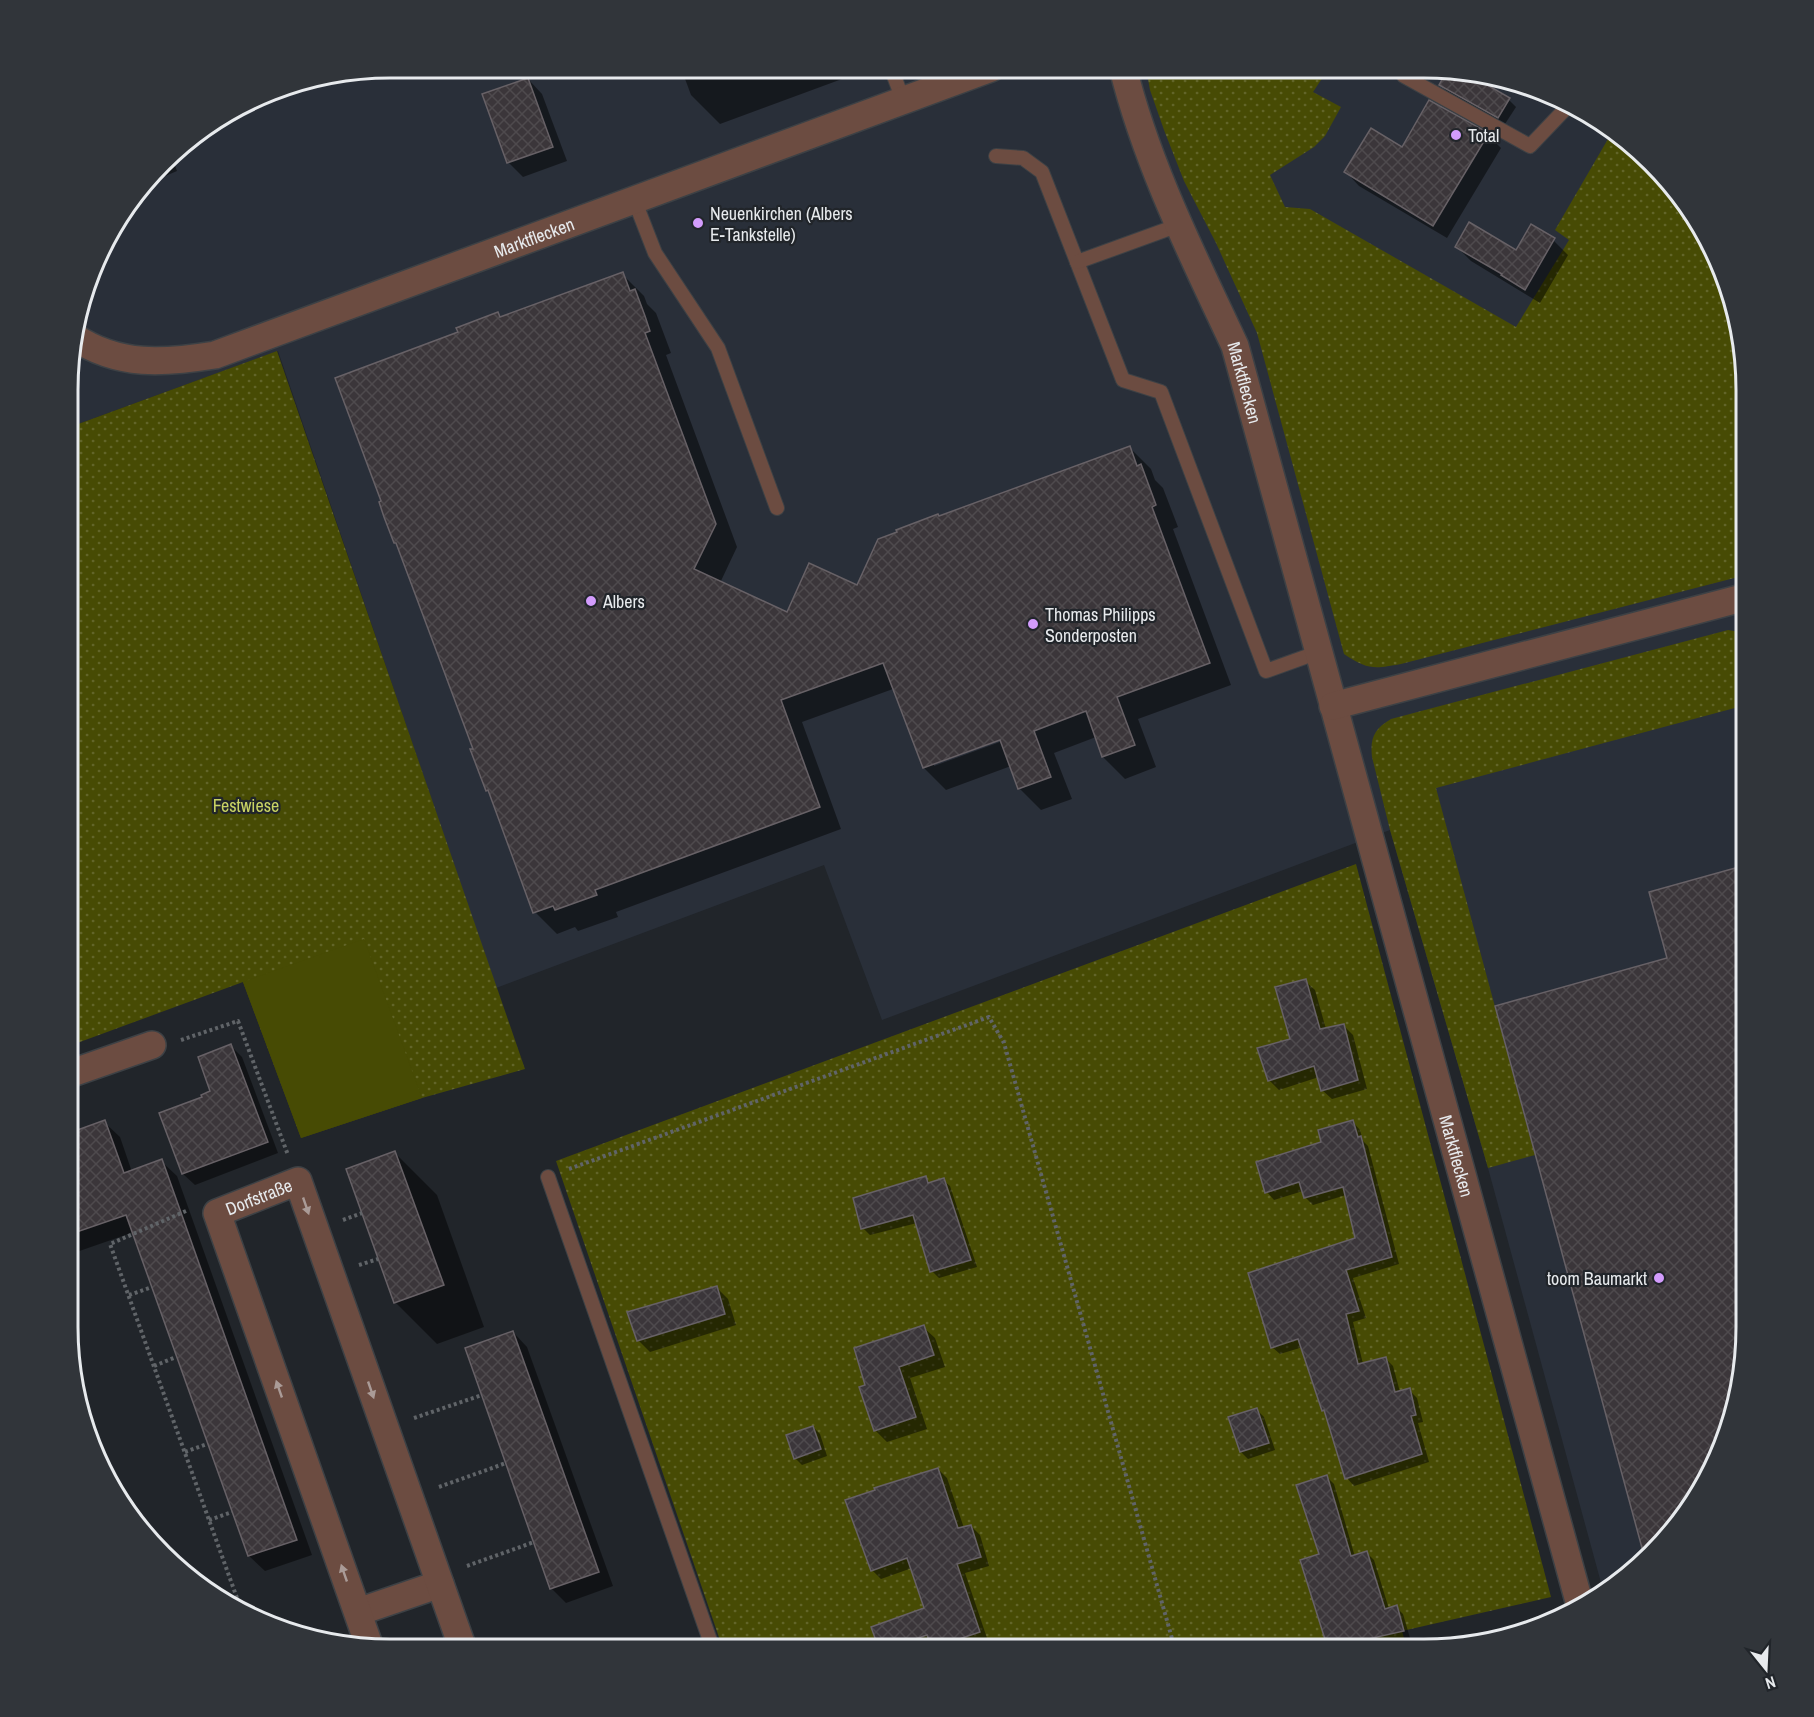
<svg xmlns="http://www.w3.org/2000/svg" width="1814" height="1717" font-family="'Archivo Narrow',sans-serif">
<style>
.built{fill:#292f39}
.green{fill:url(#green-dots)}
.pitch{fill:#474b04}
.shadow{fill:#0007;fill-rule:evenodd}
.building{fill:url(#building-cross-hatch);stroke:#676166;stroke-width:1.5}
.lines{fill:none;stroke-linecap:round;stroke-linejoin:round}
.service-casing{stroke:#3d4145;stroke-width:16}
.minor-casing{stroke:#3d4145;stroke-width:30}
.path{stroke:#606468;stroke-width:4;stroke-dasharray:3 3;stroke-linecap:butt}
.service{stroke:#6c4c41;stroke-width:14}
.minor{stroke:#6c4c41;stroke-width:27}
.oneway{fill:#aa9b97}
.poi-dot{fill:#d39cfc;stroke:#21252a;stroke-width:2}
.labels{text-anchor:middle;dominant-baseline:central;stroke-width:4.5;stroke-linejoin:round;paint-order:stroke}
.poi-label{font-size:18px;fill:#e7eaed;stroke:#21252a;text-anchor:start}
.street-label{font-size:18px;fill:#e7eaed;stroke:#21252a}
.park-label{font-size:18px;fill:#c9d364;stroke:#21252a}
.rim{fill:none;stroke:#e7eaed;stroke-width:3}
</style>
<defs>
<pattern id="green-dots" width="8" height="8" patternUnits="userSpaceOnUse" patternTransform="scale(1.5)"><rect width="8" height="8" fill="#474b04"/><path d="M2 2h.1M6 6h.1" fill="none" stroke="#626529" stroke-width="1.8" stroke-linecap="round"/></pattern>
<pattern id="building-cross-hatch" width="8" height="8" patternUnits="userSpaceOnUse" patternTransform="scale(1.5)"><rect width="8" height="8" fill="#3b363a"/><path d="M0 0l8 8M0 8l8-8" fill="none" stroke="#4e4a4d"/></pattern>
</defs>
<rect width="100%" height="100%" fill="#21252a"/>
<path class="built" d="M390,68H1445L1567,101L1667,178L1722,266L1746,369V1327L1740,1390L1713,1469L1636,1570L1603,1590L1488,1168L1390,830L882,1020L824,865L496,988L278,351L70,427V348L111,229L178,147L286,85Z"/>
<g class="green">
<path d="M1146,68H1329L1313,92L1341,107L1325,136L1314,147L1270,175L1285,207L1310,209L1516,327L1569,240L1555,230L1608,139L1584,121L1588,117L1667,178L1722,266L1746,369V575L1401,664C1374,669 1368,670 1344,654L1257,333L1216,243L1184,181L1164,130L1150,90Z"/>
<path d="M277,351L525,1069L422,1098L301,1138L243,982L69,1046L70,427Z"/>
<path d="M1728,630L1746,633V705L1436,788L1535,1155L1488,1168L1390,830L1372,757C1370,738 1374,729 1391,719Z"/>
<path d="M1356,864L1551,1597L1402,1631L1407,1649H723L556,1161Z"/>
</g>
<path class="pitch" d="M364,939L422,1098L301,1138L243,982Z"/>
<g class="shadow">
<path d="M681,68H860L861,72L720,124L691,95Z"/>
<path d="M1450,69L1464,73L1509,100L1516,107L1505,124L1447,92L1441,85Z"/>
<path d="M528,79L542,94L567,161L523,177L509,163L484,95Z"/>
<path d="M1488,135L1501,148L1447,238L1359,186L1346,172L1402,149Z"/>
<path d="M171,155L177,171L149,183Z"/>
<path d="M1553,240L1568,255L1540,303L1471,261L1456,246L1517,252Z"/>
<path d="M622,274L644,296L647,304L656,313L671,353L666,355L737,547L720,583L787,614L858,587L940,518L1129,447L1151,469L1155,480L1163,488L1178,527L1173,529L1231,685L1138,719L1156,767L1125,779L1103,757L1096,737L1054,753L1072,799L1041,810L1019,788L1011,766L946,790L924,768L893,689L802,722L841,829L616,912L618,917L578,931L575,927L557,934L535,912L491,794L487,790L475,750L399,546L395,543L460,333L498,314L502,318ZM1007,736L1008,739L934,766V763Z"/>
<path d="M1746,866V1327L1740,1390L1713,1469L1646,1557L1669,959L1651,893Z"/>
<path d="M1305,981L1315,990L1326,1029L1343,1025L1353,1035L1367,1089L1332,1099L1322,1090L1319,1077L1279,1090L1269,1080L1292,1040Z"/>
<path d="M231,1046L242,1057L278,1153L195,1185L183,1174L161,1113L204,1098L212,1092Z"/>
<path d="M104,1122L120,1137L132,1172L161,1161L177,1176L312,1555L265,1571L249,1556L134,1232L68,1255L69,1135Z"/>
<path d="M1353,1122L1360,1130L1363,1141L1368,1146L1399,1264L1353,1278L1366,1318L1353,1322L1363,1364L1385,1358L1393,1366L1400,1392L1409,1390L1417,1398L1423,1422L1418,1423L1429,1462L1354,1486L1347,1478L1327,1415L1323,1410L1303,1347L1280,1354L1272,1347L1357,1239L1346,1195L1313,1205L1306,1198L1303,1191L1274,1200L1267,1192L1323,1143Z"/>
<path d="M395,1153L437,1195L484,1327L437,1344L395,1302Z"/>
<path d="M926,1178L931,1184L943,1180L950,1186L977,1267L939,1278L932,1271L917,1223L870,1235L863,1228Z"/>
<path d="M717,1288L728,1299L736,1325L650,1352L638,1340Z"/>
<path d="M923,1327L935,1338L945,1367L910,1378L927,1429L887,1442L875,1430L867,1386Z"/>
<path d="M513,1332L527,1347L613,1586L566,1603L552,1589L467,1349Z"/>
<path d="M1257,1410L1264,1417L1275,1450L1248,1459L1241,1452L1230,1418Z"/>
<path d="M813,1427L820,1434L827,1456L802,1465L795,1458Z"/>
<path d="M938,1469L947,1478L964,1528L971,1526L980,1535L989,1566L965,1573L988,1641L963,1649H935L932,1645L920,1649H881L873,1628L925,1609L912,1568L881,1579L872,1570Z"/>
<path d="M1327,1477L1334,1484L1355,1557L1367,1553L1374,1560L1389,1609L1396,1607L1403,1614L1410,1638L1371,1649H1329Z"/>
<path d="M1545,1616L1551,1622L1547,1625L1494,1637L1492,1630Z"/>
<path d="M330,1635L339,1644L327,1643L316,1640Z"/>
<path d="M1441,1642L1447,1648L1415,1649Z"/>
</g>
<g class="building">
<path d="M1448,69L1470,75L1510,98L1498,118L1439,85Z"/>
<path d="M528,78L553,147L507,163L482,94Z"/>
<path d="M1429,100L1489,133L1433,226L1344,172L1371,128L1402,147Z"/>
<path d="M1469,222L1516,250L1531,224L1555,238L1525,290L1501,275L1502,274L1455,247Z"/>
<path d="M623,272L630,291L635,289L645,316L650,331L645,333L716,524L694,569L787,612L809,563L857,585L878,539L897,532L896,530L938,514L939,516L1130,446L1137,466L1141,464L1156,505L1152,507L1210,663L1117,697L1135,745L1102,757L1086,711L1034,731L1051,777L1018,789L1000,740L923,768L883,663L781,700L820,807L595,890L597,895L555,910L553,906L533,913L488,790L486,791L470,749H473L396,543H394L384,517L379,502L381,501L335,378L458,332L456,328L498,312L500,317Z"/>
<path d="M1746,865V1327L1740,1390L1713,1469L1645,1559L1495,1006L1667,958L1649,892Z"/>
<path d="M1306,979L1320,1029L1344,1024L1358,1080L1321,1091L1314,1066L1268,1081L1257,1048L1290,1039L1275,987Z"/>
<path d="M231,1044L268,1142L182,1174L159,1113L202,1097L201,1095L210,1091L198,1057Z"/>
<path d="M105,1120L124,1173L162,1159L297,1540L248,1556L126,1215L68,1235L69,1133Z"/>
<path d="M1353,1120L1358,1137L1361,1136L1392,1257L1346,1270L1359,1311L1346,1314L1358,1364L1386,1357L1395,1392L1410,1388L1416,1415L1411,1416L1422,1454L1345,1479L1324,1410L1322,1411L1298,1339L1271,1348L1248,1273L1355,1238L1343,1187L1304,1198L1299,1182L1265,1193L1256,1162L1321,1142L1318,1130Z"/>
<path d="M395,1151L444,1285L394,1303L346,1169Z"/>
<path d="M926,1176L928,1183L944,1178L971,1260L930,1272L913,1215L861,1229L853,1198Z"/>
<path d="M717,1286L725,1314L637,1341L627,1312Z"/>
<path d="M924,1325L934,1355L899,1367L916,1417L874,1431L859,1387L865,1385L854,1348Z"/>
<path d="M513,1331L599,1572L550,1589L465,1348Z"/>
<path d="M1257,1408L1269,1443L1240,1452L1228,1417Z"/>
<path d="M813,1426L821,1449L794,1459L786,1435Z"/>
<path d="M938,1468L958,1528L971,1525L981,1557L957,1564L980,1632L932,1648L927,1635L886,1649H879L871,1627L924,1608L907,1558L871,1571L845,1500L875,1490L874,1488Z"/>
<path d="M1327,1475L1351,1556L1367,1551L1385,1609L1397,1605L1404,1631L1359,1641V1644L1342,1649H1328L1300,1560L1319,1554L1296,1485Z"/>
</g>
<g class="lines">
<g class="service-casing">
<g id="service">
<path d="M891,68L903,100"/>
<path d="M1405,68L1404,76L1530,146L1570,104"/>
<path d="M996,156L1023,158L1042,172L1123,380L1161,392L1266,671L1319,652"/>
<path d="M634,199L655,253L718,348L777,508"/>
<path d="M1077,262L1179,225"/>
<path d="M548,1177L713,1649"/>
</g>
</g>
<g class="minor-casing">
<g id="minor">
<path id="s1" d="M1123,68C1147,165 1193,256 1235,346L1580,1605"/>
<path id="s2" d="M74,337C119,367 165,363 215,355L991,68"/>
<path d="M1333,706L1746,597"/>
<path d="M69,1074L152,1045"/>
<path d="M358,1612L440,1584"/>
<path id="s3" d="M370,1648L217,1213L298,1181L463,1649"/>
</g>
</g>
<g class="path">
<path d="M181,1040L238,1021L288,1155"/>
<path d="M569,1169L989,1017L1004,1043L1175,1649"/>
<path d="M186,1211L110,1244L242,1612"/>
<path d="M343,1220L362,1213"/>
<path d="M359,1265L378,1259"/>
<path d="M129,1295L152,1287"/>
<path d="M154,1366L176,1357"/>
<path d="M414,1418L482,1395"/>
<path d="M185,1452L207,1444"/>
<path d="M439,1487L506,1463"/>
<path d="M209,1520L232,1512"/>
<path d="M467,1566L534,1542"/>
</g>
<use href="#service" class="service"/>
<use href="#minor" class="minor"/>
</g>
<defs><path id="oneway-solid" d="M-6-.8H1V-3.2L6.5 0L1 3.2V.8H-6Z" transform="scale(1.5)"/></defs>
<g class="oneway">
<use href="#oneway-solid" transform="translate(306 1206) rotate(71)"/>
<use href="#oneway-solid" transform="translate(279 1389) rotate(-109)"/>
<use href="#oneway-solid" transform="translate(371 1390) rotate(71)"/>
<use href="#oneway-solid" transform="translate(344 1573) rotate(-109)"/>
</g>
<g class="poi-dot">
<circle cx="1456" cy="135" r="6"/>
<circle cx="698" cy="223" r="6"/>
<circle cx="591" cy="601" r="6"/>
<circle cx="1033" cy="624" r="6"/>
<circle cx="1659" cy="1278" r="6"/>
</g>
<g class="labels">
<g class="poi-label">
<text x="1468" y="135">Total</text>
<text x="710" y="213">Neuenkirchen (Albers<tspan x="710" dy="21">E-Tankstelle)</tspan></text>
<text x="603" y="601">Albers</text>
<text x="1045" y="614">Thomas Philipps<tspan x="1045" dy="21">Sonderposten</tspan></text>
<text x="1647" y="1278" text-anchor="end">toom Baumarkt</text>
</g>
<g class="street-label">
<text stroke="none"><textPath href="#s2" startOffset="486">Marktflecken</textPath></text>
<text stroke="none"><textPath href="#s1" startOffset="338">Marktflecken</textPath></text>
<text stroke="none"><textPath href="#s1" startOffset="1140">Marktflecken</textPath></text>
<text stroke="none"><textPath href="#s3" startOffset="506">Dorfstraße</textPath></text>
</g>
<g class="park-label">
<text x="246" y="805">Festwiese</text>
</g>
</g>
<path d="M0 0H1814V1717H0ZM390 78H1424A312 312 0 0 1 1736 390V1327A312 312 0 0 1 1424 1639H390A312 312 0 0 1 78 1327V390A312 312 0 0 1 390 78Z" fill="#31353a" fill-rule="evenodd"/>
<path class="rim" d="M390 78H1424A312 312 0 0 1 1736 390V1327A312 312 0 0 1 1424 1639H390A312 312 0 0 1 78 1327V390A312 312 0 0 1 390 78Z"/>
<g transform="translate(1766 1669) rotate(162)" stroke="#21252a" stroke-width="4.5" paint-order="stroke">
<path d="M0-4.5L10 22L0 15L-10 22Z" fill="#e7eaed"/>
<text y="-9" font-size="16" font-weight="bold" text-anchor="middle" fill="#e7eaed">N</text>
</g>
</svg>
